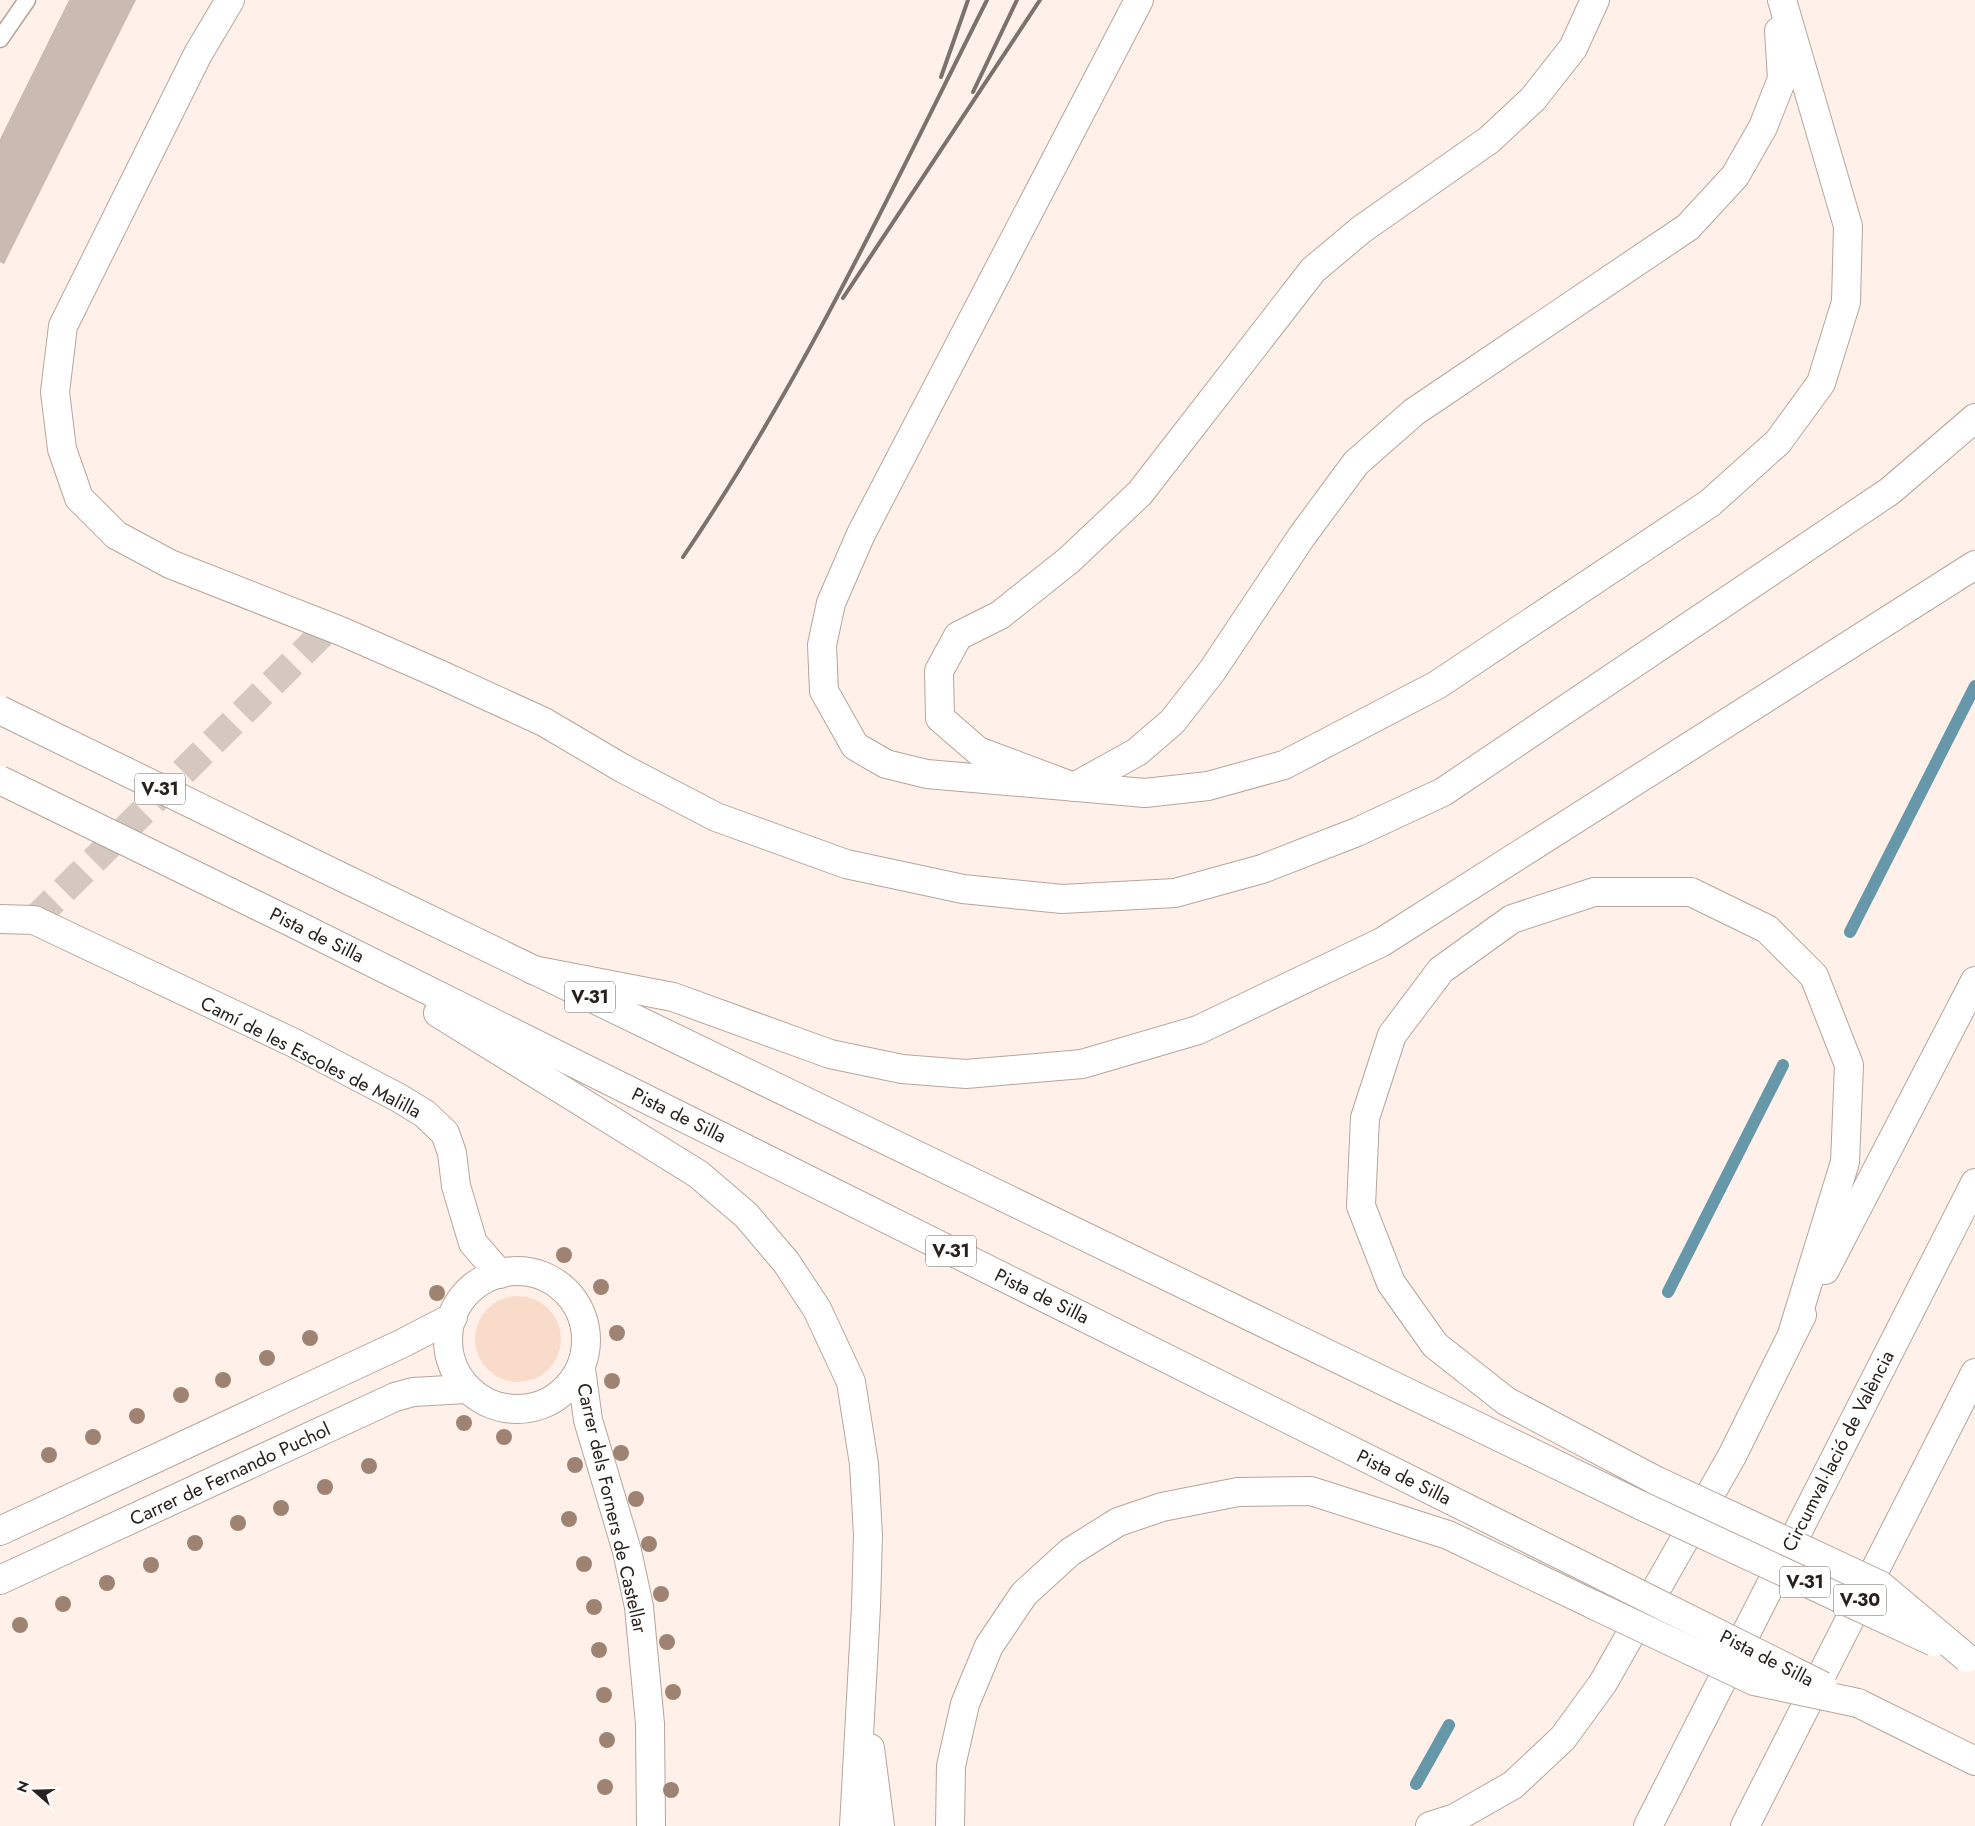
<svg xmlns="http://www.w3.org/2000/svg" width="1975" height="1826" font-family="Jost,sans-serif">
<style>
.green{fill:#f9dbc9}
.lines{fill:none;stroke-linecap:round;stroke-linejoin:round}
.stream{stroke:#6698a9;stroke-width:12}
.building{fill:#cabab1}
.minor-tunnel{stroke:#d4c8c1;stroke-width:28;stroke-dasharray:28 14;stroke-linecap:butt}
.service-casing{stroke:#b4a59c;stroke-width:19}
.minor-casing{stroke:#b4a59c;stroke-width:30}
.trunk-casing{stroke:#b4a59c;stroke-width:30}
.motorway-casing{stroke:#b4a59c;stroke-width:30}
.service{stroke:#fff;stroke-width:16}
.minor{stroke:#fff;stroke-width:28}
.trunk{stroke:#fff;stroke-width:28}
.motorway{stroke:#fff;stroke-width:28}
.rail{stroke:#7b726d;stroke-width:4}
.trunk-bridge-casing{stroke:#b4a59c;stroke-width:30;stroke-linecap:butt}
.trunk-bridge{stroke:#fff;stroke-width:28}
.tree{fill:#9f8372}
.labels{text-anchor:middle;dominant-baseline:central;stroke-width:5;stroke-linejoin:round;paint-order:stroke}
.shield{fill:#fff;stroke:#686462;stroke-width:1}
.shield-label{font-size:18px;font-weight:bold;fill:#28221e}
.street-label{font-size:19px;fill:#28221e;stroke:#fff}
</style>
<rect width="100%" height="100%" fill="#fff1ea"/>
<circle class="green" cx="518" cy="1339" r="43"/>
<g class="lines">
<g class="stream">
<path d="M1850,932L1975,686"/>
<path d="M1668,1292L1783,1065"/>
<path d="M1416,1784L1449,1725"/>
</g>
</g>
<path class="building" d="M69,0H136L4,264L0,262V139Z"/>
<g class="lines">
<path class="minor-tunnel" d="M34,920L330,626"/>
<g class="service-casing">
<path id="service" d="M0,39L27,0"/>
</g>
<g class="minor-casing">
<g id="minor">
<path d="M230,0L198,54L63,326L55,392L62,449L79,498L116,535L170,564L343,632L439,674L544,722L622,768L716,817L846,864L963,889L1062,899L1175,893L1262,869L1357,832L1443,792L1890,491L1975,418"/>
<path d="M1139,0L861,534L831,603L822,645L824,691L855,746L886,764L927,774L1145,793L1208,786L1284,765L1437,685L1710,503L1778,442L1821,383L1846,302L1848,226L1782,0"/>
<path d="M1595,0L1573,48L1533,99L1489,140L1362,229L1313,270L1140,493L1069,560L1000,615L958,636L939,671L940,718L978,751L1074,787L1137,752L1172,722L1212,671L1302,536L1356,463L1414,412L1688,227L1735,176L1763,127L1782,79L1779,31"/>
<path d="M0,919L34,920L294,1043L399,1098L425,1114L445,1133L452,1153L456,1186L473,1243L500,1274"/>
<circle cx="517" cy="1340" r="69"/>
<path d="M581,1369L588,1420L627,1551L639,1607L650,1724L651,1826"/>
<path d="M0,1531L403,1343L453,1317"/>
<path d="M0,1580L395,1397L413,1392L466,1389"/>
</g>
</g>
<g class="trunk-casing">
<g id="trunk">
<path d="M321,867L1642,1506"/>
<path d="M295,924L1607,1578"/>
<path d="M533,970L673,997L830,1054L902,1069L966,1074L1082,1064L1198,1030L1382,942L1975,565"/>
<path d="M438,1013L698,1174L746,1215L786,1262L817,1309L851,1382L864,1464L868,1535L866,1607L854,1826"/>
<path d="M1825,1270L1975,981"/>
<path d="M1655,1480L1506,1401L1435,1345L1391,1283L1361,1206L1365,1118L1392,1035L1441,970L1512,919L1594,892H1691L1767,929L1814,976L1849,1065L1845,1162L1793,1331"/>
<path d="M1858,1703L1975,1761"/>
<path d="M870,1748L880,1826"/>
<path d="M950,1826L951,1766L965,1704L989,1646L1024,1594L1070,1552L1118,1522L1162,1507L1238,1492L1311,1491L1448,1535L1594,1605"/>
<path d="M1430,1826L1455,1818L1513,1785L1563,1738L1603,1683L1732,1456L1802,1315"/>
<path d="M1648,1826L1975,1183"/>
</g>
</g>
<g class="motorway-casing">
<path id="motorway" d="M1745,1826L1975,1373"/>
</g>
<use href="#service" class="service"/>
<use href="#minor" class="minor"/>
<use href="#trunk" class="trunk"/>
<use href="#motorway" class="motorway"/>
<g class="rail">
<path d="M941,77L968,0"/>
<path d="M973,92L1017,0"/>
<path d="M843,298L1040,0"/>
<path d="M683,557C802,382 892,189 987,0"/>
</g>
<g class="trunk-bridge-casing">
<g id="trunk-bridge">
<path d="M0,710L321,867"/>
<path d="M0,780L295,924"/>
<path d="M1655,1480L1880,1585L1967,1658"/>
<path d="M1642,1506L1934,1642"/>
<path d="M1607,1578L1823,1686"/>
<path d="M1594,1605L1754,1681L1858,1703"/>
</g>
</g>
<use href="#trunk-bridge" class="trunk-bridge"/>
</g>
<g class="tree">
<circle cx="564" cy="1255" r="8"/>
<circle cx="601" cy="1287" r="8"/>
<circle cx="437" cy="1293" r="8"/>
<circle cx="617" cy="1333" r="8"/>
<circle cx="310" cy="1338" r="8"/>
<circle cx="267" cy="1358" r="8"/>
<circle cx="223" cy="1380" r="8"/>
<circle cx="612" cy="1381" r="8"/>
<circle cx="181" cy="1395" r="8"/>
<circle cx="137" cy="1416" r="8"/>
<circle cx="464" cy="1423" r="8"/>
<circle cx="93" cy="1437" r="8"/>
<circle cx="504" cy="1437" r="8"/>
<circle cx="621" cy="1453" r="8"/>
<circle cx="49" cy="1455" r="8"/>
<circle cx="575" cy="1465" r="8"/>
<circle cx="369" cy="1466" r="8"/>
<circle cx="325" cy="1487" r="8"/>
<circle cx="636" cy="1499" r="8"/>
<circle cx="281" cy="1508" r="8"/>
<circle cx="569" cy="1519" r="8"/>
<circle cx="238" cy="1523" r="8"/>
<circle cx="195" cy="1543" r="8"/>
<circle cx="649" cy="1544" r="8"/>
<circle cx="584" cy="1564" r="8"/>
<circle cx="151" cy="1565" r="8"/>
<circle cx="107" cy="1583" r="8"/>
<circle cx="661" cy="1594" r="8"/>
<circle cx="63" cy="1604" r="8"/>
<circle cx="594" cy="1607" r="8"/>
<circle cx="20" cy="1625" r="8"/>
<circle cx="667" cy="1642" r="8"/>
<circle cx="599" cy="1650" r="8"/>
<circle cx="673" cy="1692" r="8"/>
<circle cx="604" cy="1695" r="8"/>
<circle cx="607" cy="1740" r="8"/>
<circle cx="605" cy="1787" r="8"/>
<circle cx="671" cy="1790" r="8"/>
</g>
<g class="labels">
<g class="shield">
<rect x="135" y="773.5" width="50" height="31" rx="4"/>
<rect x="565" y="981.5" width="50" height="31" rx="4"/>
<rect x="926" y="1235.5" width="50" height="31" rx="4"/>
<rect x="1780" y="1566.5" width="50" height="31" rx="4"/>
<rect x="1834" y="1584.5" width="52" height="31" rx="4"/>
</g>
<g class="shield-label">
<text x="160" y="789">V-31</text>
<text x="590" y="997">V-31</text>
<text x="951" y="1251">V-31</text>
<text x="1805" y="1582">V-31</text>
<text x="1860" y="1600">V-30</text>
</g>
<g class="street-label">
<text transform="translate(317 935) rotate(26)">Pista de Silla</text>
<text transform="translate(311 1057) rotate(27)">Camí de les Escoles de Malilla</text>
<text transform="translate(679 1115) rotate(26)">Pista de Silla</text>
<text transform="translate(1042 1296) rotate(26)">Pista de Silla</text>
<text transform="translate(1838 1451) rotate(-63)">Circumval·lació de València</text>
<text transform="translate(230 1474) rotate(-25)">Carrer de Fernando Puchol</text>
<text transform="translate(1404 1477) rotate(26)">Pista de Silla</text>
<text transform="translate(612 1508) rotate(77)">Carrer dels Forners de Castellar</text>
<text transform="translate(1767 1658) rotate(27)">Pista de Silla</text>
</g>
</g>
<g transform="translate(35 1791) rotate(290)" stroke="#ffffff" stroke-width="4" paint-order="stroke">
<path d="M0-4L9 19L0 12L-9 19Z" fill="#28221e"/>
<text y="-8" font-size="14" font-weight="bold" text-anchor="middle" fill="#28221e">N</text>
</g>
</svg>
